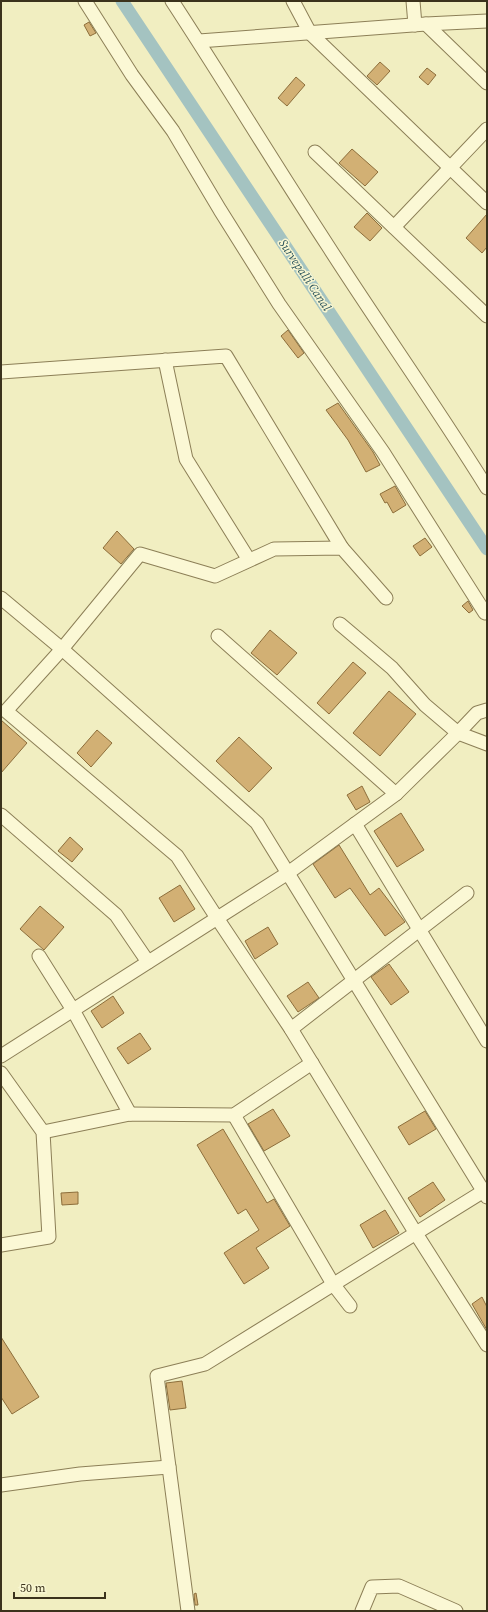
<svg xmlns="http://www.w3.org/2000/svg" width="488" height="1612" font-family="'Source Serif 4',serif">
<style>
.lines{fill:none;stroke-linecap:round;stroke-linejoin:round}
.canal{stroke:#a4c3c1;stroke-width:13}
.building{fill:#d2b074;stroke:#8d6e3b}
.minor-casing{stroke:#8c7f57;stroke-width:15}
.minor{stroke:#fbf8d5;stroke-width:13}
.labels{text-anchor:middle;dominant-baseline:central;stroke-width:3;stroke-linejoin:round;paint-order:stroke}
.water-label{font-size:12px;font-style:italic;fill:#2b545c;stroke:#f8f6d1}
</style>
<rect width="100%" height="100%" fill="#f1eec1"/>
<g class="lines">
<path class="canal" d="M122,1L487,549"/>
</g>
<g class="building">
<path d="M89,22L96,33L90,36L84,25Z"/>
<path d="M380,62L390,71L377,85L367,76Z"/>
<path d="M427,68L436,75L428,85L419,77Z"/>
<path d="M296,77L305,85L287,106L278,98Z"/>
<path d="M352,149L378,172L365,186L339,163Z"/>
<path d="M367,213L382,228L370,241L354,227Z"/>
<path d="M487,214V247L482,253L466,238Z"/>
<path d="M288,330L304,353L298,358L281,336Z"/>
<path d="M338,403L373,452L380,465L366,472L348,440L326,410Z"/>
<path d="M395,486L406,505L393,513L387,502L385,503L380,494Z"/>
<path d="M117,531L134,549L121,564L103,548Z"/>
<path d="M425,538L432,547L420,556L413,546Z"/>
<path d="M468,601L473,610L469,613L462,606Z"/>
<path d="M270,630L297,653L277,675L251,653Z"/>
<path d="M353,662L366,673L329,714L317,703Z"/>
<path d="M389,691L416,714L380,756L353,733Z"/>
<path d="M1,720L27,743L1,773Z"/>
<path d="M97,730L112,743L91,767L77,753Z"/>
<path d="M239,737L272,768L249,792L216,761Z"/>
<path d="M362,786L370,802L356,810L347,795Z"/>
<path d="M401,813L424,850L397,867L374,831Z"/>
<path d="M70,837L83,849L72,862L58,851Z"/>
<path d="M339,845L370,895L379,888L405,922L385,936L350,888L335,898L313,864Z"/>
<path d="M180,885L195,909L174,922L159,898Z"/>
<path d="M40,906L64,927L44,950L20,929Z"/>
<path d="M268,927L278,944L255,959L245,941Z"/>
<path d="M389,964L409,992L391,1005L371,977Z"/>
<path d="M308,982L319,998L298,1012L287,996Z"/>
<path d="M113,996L124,1013L102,1028L91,1011Z"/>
<path d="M140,1033L151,1049L128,1064L117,1048Z"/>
<path d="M273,1109L290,1136L264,1151L248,1124Z"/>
<path d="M425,1111L436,1129L409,1145L398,1127Z"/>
<path d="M223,1129L267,1203L274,1199L290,1226L256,1248L269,1268L244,1284L224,1253L259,1230L246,1209L238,1214L197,1145Z"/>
<path d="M433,1182L445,1200L420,1217L408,1198Z"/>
<path d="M78,1192V1204L62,1205L61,1193Z"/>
<path d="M385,1210L399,1233L373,1248L360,1225Z"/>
<path d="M482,1297L487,1307V1330L472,1304Z"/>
<path d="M1,1337L39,1397L12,1414L1,1397Z"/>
<path d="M182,1381L186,1408L170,1410L166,1383Z"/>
<path d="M196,1593L198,1605H195L194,1594Z"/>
</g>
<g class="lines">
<g class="minor-casing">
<g id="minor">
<path d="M85,1L132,75L173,131L220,210L279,304L383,452L485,613"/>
<path d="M172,1C225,82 275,165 328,246C380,327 436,406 487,488"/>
<path d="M293,1L310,33L487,203"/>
<path d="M413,1L415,25"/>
<path d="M426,24L487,83"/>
<path d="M199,41L426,24L487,21"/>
<path d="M315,152L487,316"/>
<path d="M394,227L487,129"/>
<path d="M165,360L186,459L249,560"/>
<path d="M1,372L226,356L342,548"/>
<path d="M1,598L62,649L257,823L487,1197"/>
<path d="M386,598L342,548L274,549L215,576L140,554L62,649L6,711L177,856L217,918L291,1029L415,1232L487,1345"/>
<path d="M340,624L392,668L425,705L458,733L477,713L487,710"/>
<path d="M218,636L396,794"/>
<path d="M1,815L116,915L148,962"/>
<path d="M355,824L487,1041"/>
<path d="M39,956L73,1010L130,1114"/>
<path d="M291,1029L467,893"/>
<path d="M1,1056L288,873L396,794L458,733L487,744"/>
<path d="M1,1073L43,1132L49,1237L1,1245"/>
<path d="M234,1115L333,1284L350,1306"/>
<path d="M43,1132L130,1114L234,1115L312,1063"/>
<path d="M1,1485L80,1474L169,1467"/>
<path d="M188,1611L157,1376L205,1364L487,1189"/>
<path d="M362,1611L372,1587L399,1586L456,1611"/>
</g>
</g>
<use href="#minor" class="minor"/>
</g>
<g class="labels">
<g class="water-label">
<text transform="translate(305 275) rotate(56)">Survepalli Canal</text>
</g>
</g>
<rect width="488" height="1612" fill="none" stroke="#3b321c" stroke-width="4"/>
<path d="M14 1592v6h91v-6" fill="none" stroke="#3b321c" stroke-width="2"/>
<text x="20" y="1592" font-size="12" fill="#3b321c" stroke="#f8f6d1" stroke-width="3" paint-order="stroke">50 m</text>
</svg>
